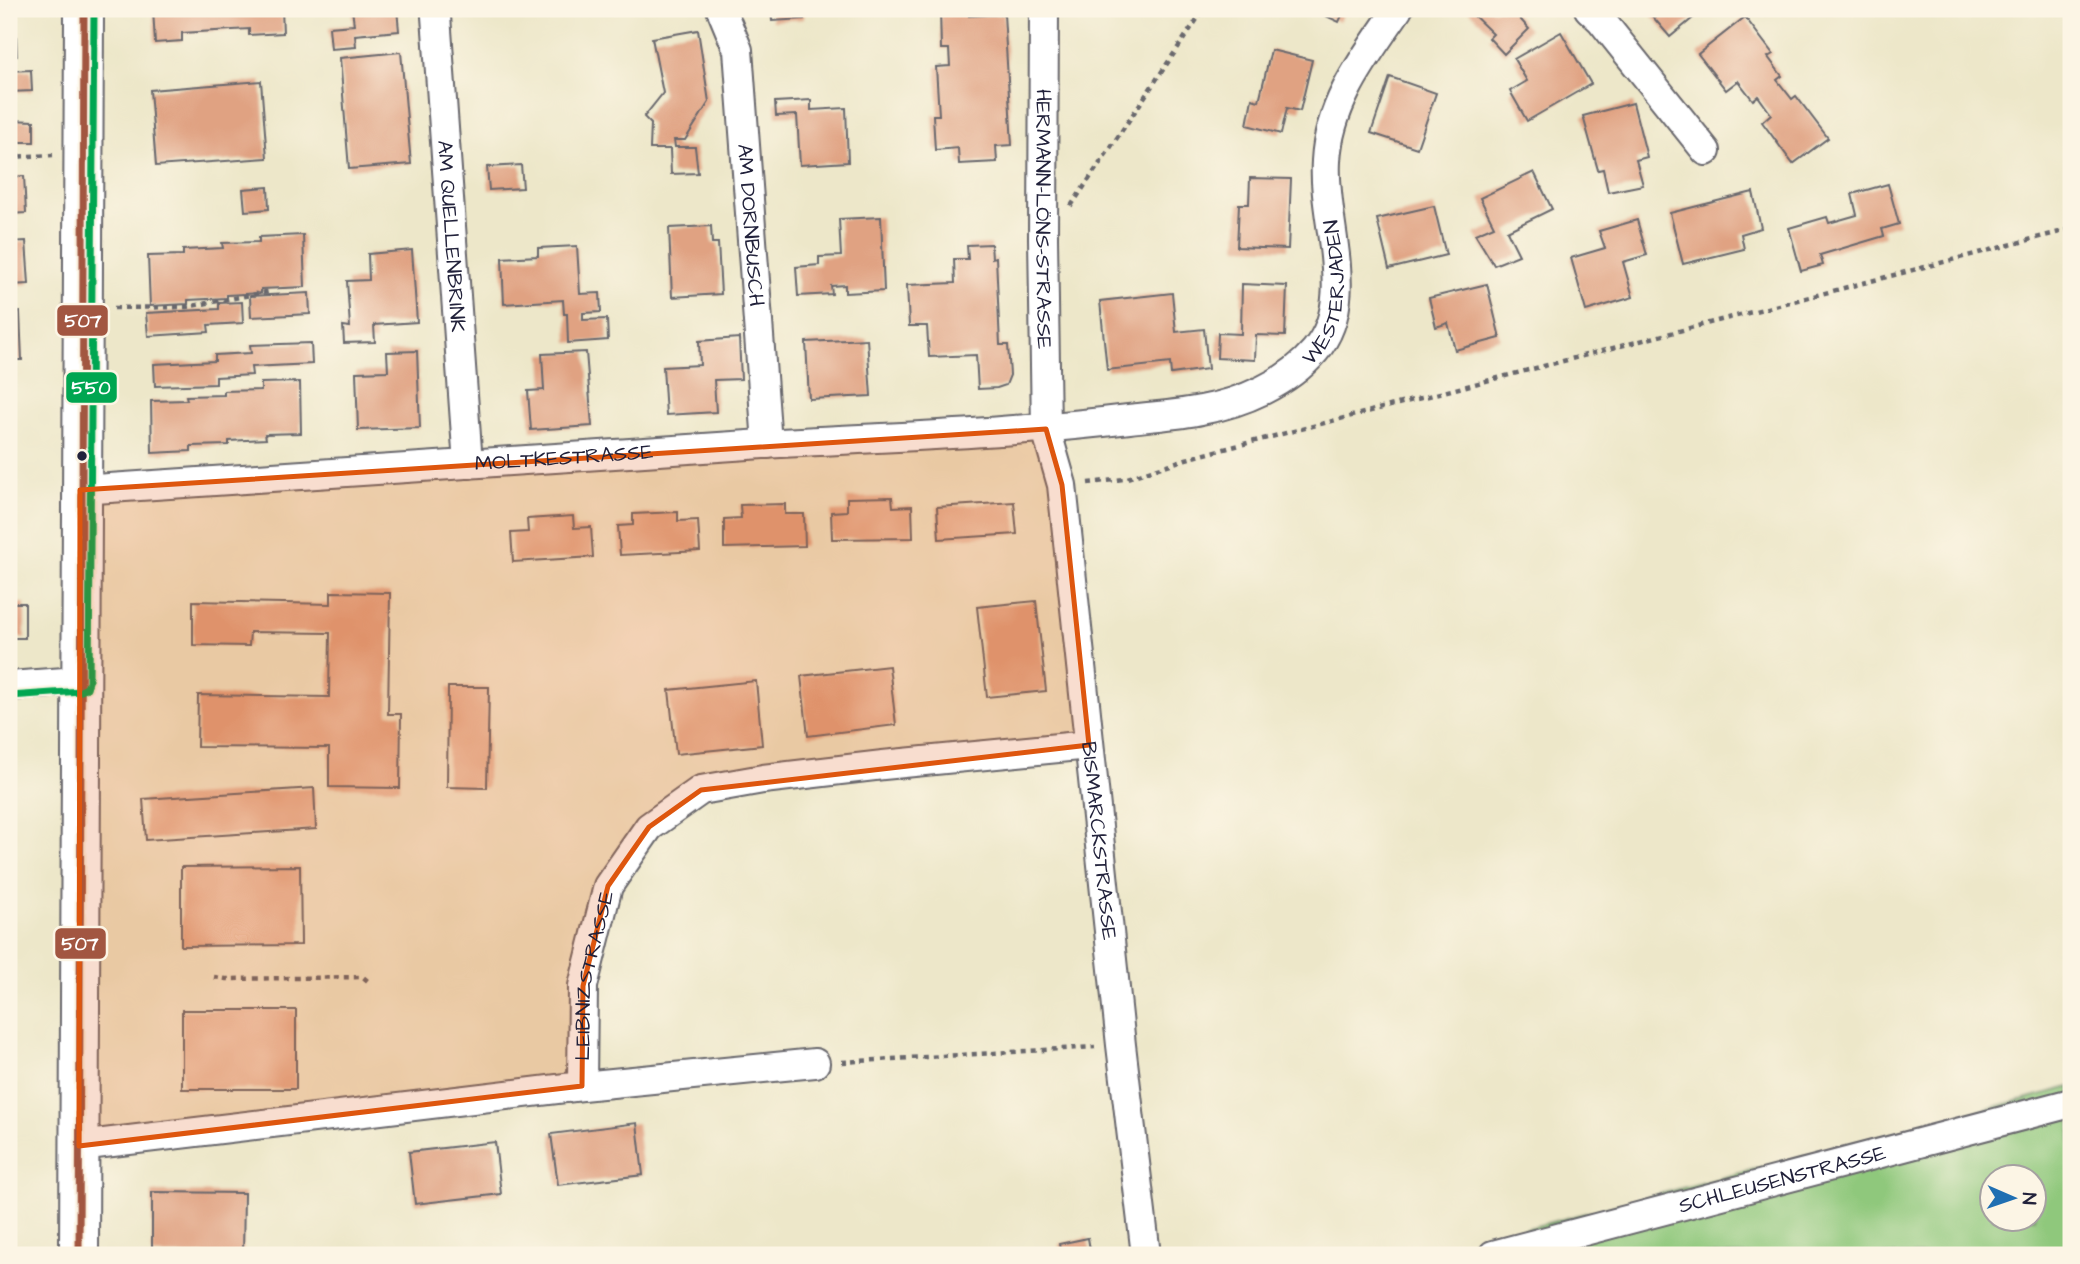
<svg xmlns="http://www.w3.org/2000/svg" width="2080" height="1264" font-family="'Architects Daughter',sans-serif">
<style>
.green{fill:#8fc87c;stroke:#58755c;stroke-width:2;fill-rule:evenodd}
.building{fill:#e0a282}
.lines{fill:none;stroke-linecap:round;stroke-linejoin:round}
.street-casing{stroke:#69676d;stroke-width:32}
.secondary-casing{stroke:#69676d;stroke-width:42}
.path{stroke:#69676d;stroke-width:4.5;stroke-dasharray:5 5;stroke-linecap:butt}
.street{stroke:#fff;stroke-width:28}
.secondary{stroke:#fff;stroke-width:38}
.bus-1-casing{stroke:#fcf5e5;stroke-width:12}
.bus-2-casing{stroke:#fcf5e5;stroke-width:12}
.bus-1{stroke:#a25641;stroke-width:7}
.bus-2{stroke:#00a651;stroke-width:7}
.marked{fill:#de560e;fill-opacity:0.2;stroke:#de560e;stroke-width:5;stroke-linejoin:round}
.bus-dot{fill:#22223b;stroke:#fcf5e5;stroke-width:2.5}
.labels{text-anchor:middle;dominant-baseline:central;stroke-width:5;stroke-linejoin:round;paint-order:stroke}
.street-label{font-size:21px;fill:#22223b;stroke:#fcf5e5}
.line-badge{stroke:#fcf5e5;stroke-width:2.5}
.badge-label{font-size:19px;text-anchor:middle;font-weight:bold;fill:#fff}
</style>
<rect width="100%" height="100%" fill="#fcf5e5"/>
<filter id="ink" filterUnits="userSpaceOnUse"><feTurbulence type="fractalNoise" baseFrequency=".0143" numOctaves="2"/><feDisplacementMap in="SourceGraphic" scale="14" xChannelSelector="R" yChannelSelector="G"/><feConvolveMatrix kernelMatrix="1 2 1 2 8 2 1 2 1" color-interpolation-filters="sRGB"/></filter>
<filter id="wash" filterUnits="userSpaceOnUse"><feTurbulence type="fractalNoise" baseFrequency=".00686" numOctaves="4" result="noise"/><feDisplacementMap in="SourceGraphic" scale="28" xChannelSelector="R" yChannelSelector="G"/><feGaussianBlur stdDeviation="1.57" result="paint"/><feColorMatrix in="noise" values="0 0 0 0 0 0 0 0 0 0 0 0 0 0 0 0 0 1.4 0 .05"/><feComposite in="paint" operator="in"/></filter>
<g filter="url(#wash)">
<rect width="100%" height="100%" fill="#ede7c9"/>
<path class="green" d="M2071,1087V1255H1425ZM1993,1176H2035V1218H1993Z"/>
<g id="blocks">
<g class="building">
<path d="M153,9H282L283,33L249,35V29L182,33V41L155,43Z"/>
<path d="M352,9H397L399,31L355,35L356,47L331,49L329,27L354,25Z"/>
<path d="M771,9H804V19L772,21Z"/>
<path d="M940,9H969V16L1004,14L1012,145L996,146L997,162L959,164L958,148L935,150L933,115H939L936,67L950,66L949,49H941Z"/>
<path d="M1311,9H1345L1339,22Z"/>
<path d="M1467,9H1517L1514,12L1529,29L1504,54L1489,38L1493,34Z"/>
<path d="M1657,9H1695L1699,13L1670,37L1652,16Z"/>
<path d="M9,11H15L17,56L9,57Z"/>
<path d="M1745,17L1773,54L1768,57L1782,76L1777,80L1792,99L1796,96L1828,138L1793,164L1762,122L1771,114L1758,96L1753,100L1738,81L1726,90L1698,54Z"/>
<path d="M698,30L709,102L685,140H674L675,147H695L698,173L671,174L670,149H650L651,124L644,117L663,93L652,38Z"/>
<path d="M1561,32L1591,84L1527,121L1510,91L1527,81L1514,59Z"/>
<path d="M1271,50L1312,60L1300,111L1287,108L1281,134L1247,125L1252,99L1259,101Z"/>
<path d="M401,52L411,164L349,169L340,58Z"/>
<path d="M31,70L32,91L9,92V71Z"/>
<path d="M1390,77L1436,93L1417,148L1371,133Z"/>
<path d="M261,81L267,158L156,166L150,90Z"/>
<path d="M811,100V110L846,108L848,162L800,165L797,115L776,116L775,102Z"/>
<path d="M1633,103L1647,157L1636,160L1643,185L1608,192L1603,169L1598,170L1583,116Z"/>
<path d="M9,120L34,121V142H9Z"/>
<path d="M521,165L523,188L489,190L487,167Z"/>
<path d="M1534,172L1552,209L1507,231L1519,255L1494,265L1475,234L1494,226L1480,198Z"/>
<path d="M24,176L26,213L9,214V177Z"/>
<path d="M1250,178L1291,179L1288,249L1237,247L1239,204H1249Z"/>
<path d="M1888,184L1899,224L1882,229L1884,236L1820,255L1823,265L1801,271L1789,228L1827,217L1829,223L1857,215L1852,194Z"/>
<path d="M268,187L269,209L245,211L243,189Z"/>
<path d="M1753,192L1761,228L1741,234L1744,249L1683,264L1670,213Z"/>
<path d="M1434,206L1446,255L1389,269L1377,219Z"/>
<path d="M881,217L884,291L845,293V285L831,286L832,294L798,296L796,267L819,265V257L841,256L839,219Z"/>
<path d="M1637,220L1647,255L1623,262L1633,297L1586,311L1571,258L1605,248L1599,231Z"/>
<path d="M711,226L712,243H718L721,294L672,297L669,228Z"/>
<path d="M303,235L305,287L261,289V293L227,295V298L188,300V304L150,306L148,256L183,255V250L223,248L222,243L259,242V237Z"/>
<path d="M26,241L29,284L9,285V242Z"/>
<path d="M991,244L992,258L996,257L1000,345H1008L1010,375L1006,385L997,388L978,389L976,355L929,357L927,326H909L907,285L955,283L954,259H968L967,245Z"/>
<path d="M577,246L580,294L600,293L601,312L583,313V320L607,319L608,340L568,343L567,314H564L563,300L504,304L502,258L538,256V248Z"/>
<path d="M412,250L417,322L374,325L375,342L344,343L343,326L350,327L347,281L369,280L368,254Z"/>
<path d="M1242,284L1287,286L1285,336L1256,335L1255,360L1217,358L1218,333L1241,334Z"/>
<path d="M1487,284L1500,338L1455,350L1448,323L1436,327L1429,298Z"/>
<path d="M309,293L310,314L251,317L250,296Z"/>
<path d="M1172,293L1176,332L1204,329L1208,369L1171,374L1170,363L1107,370L1100,301Z"/>
<path d="M242,302L243,323L208,325L209,332L148,336L146,313L219,309V303Z"/>
<path d="M9,312H20L22,360H9Z"/>
<path d="M739,338L741,379L714,380L716,412L666,415L663,367L700,365L699,341Z"/>
<path d="M867,339L871,396L809,399L806,342Z"/>
<path d="M311,343L312,364L251,367L252,375L216,377V384L155,386L154,364L215,361V355L251,353L250,345Z"/>
<path d="M417,351L420,428L358,430L356,372L388,371L387,352Z"/>
<path d="M586,352L592,426L531,430L528,391L544,390L542,354Z"/>
<path d="M300,382L301,433L265,434L266,439L229,441V445L191,446V451L152,453L151,401L187,400L186,396L224,395V391L261,390V383Z"/>
<path d="M892,497L893,507L912,506L913,538L832,539L831,512L847,511V498Z"/>
<path d="M1014,502L1017,534L939,539L937,507Z"/>
<path d="M785,504V514H804L805,546L724,548V519L741,518L740,505Z"/>
<path d="M9,507H11L13,539H9Z"/>
<path d="M678,512V521L698,520L700,551L620,555L618,526L633,525V514Z"/>
<path d="M573,516L574,528L591,527L593,557L513,562L511,533L528,532L527,519Z"/>
<path d="M331,592L390,593L388,714H401L400,788L329,787V748L197,747L198,695L329,697L330,633L250,632L249,646L193,645V601L331,604Z"/>
<path d="M9,595H13L12,603H25V638H9Z"/>
<path d="M1036,601L1046,691L987,697L977,607Z"/>
<path d="M889,666L896,725L808,736L801,676Z"/>
<path d="M756,681L762,745L676,754L669,690Z"/>
<path d="M448,687H489L487,788L447,787Z"/>
<path d="M314,788L316,829L146,840L143,799Z"/>
<path d="M300,866L301,945L181,946V867Z"/>
<rect x="182" y="1010" width="114" height="79"/>
<path d="M637,1123L643,1175L558,1185L551,1134Z"/>
<path d="M495,1142L501,1194L415,1204L409,1152Z"/>
<path d="M152,1192L244,1193L243,1255H152Z"/>
<path d="M1088,1238L1091,1255H1061L1059,1244Z"/>
</g>
</g>
</g>
<g filter="url(#ink)">
<use href="#blocks" fill-opacity="0" stroke="#69676d" stroke-width="2"/>
<g class="lines">
<g class="street-casing">
<g id="street">
<path id="s1" d="M438,9L436,16L468,464"/>
<path id="s2" d="M721,9L738,50L767,444"/>
<path id="s3" d="M1044,9L1043,238L1046,429L1062,485L1121,1045L1146,1255"/>
<path d="M1589,9L1601,20L1706,151"/>
<path id="s4" d="M80,490C308,475 535,459 763,444C885,437 1007,434 1129,419C1153,416 1178,415 1201,410C1242,403 1288,383 1315,351C1359,300 1322,222 1326,161C1329,102 1366,56 1398,9"/>
<path d="M9,686L79,681"/>
<path d="M582,1086L815,1063"/>
<path id="s5" d="M79,1146L582,1086L583,986L608,886L649,827L701,790L763,779L883,765L1089,745"/>
<path id="s6" d="M1493,1255L2071,1103"/>
</g>
</g>
<g class="secondary-casing">
<path id="secondary" d="M79,1255L84,9"/>
</g>
<g class="path">
<path d="M9,157L53,155"/>
<path d="M1071,206L1204,9"/>
<path d="M114,308L186,307L272,291"/>
<path d="M1088,483L1124,479L1186,459L2071,229"/>
<path d="M214,977L226,979L363,977L369,982"/>
<path d="M842,1062L1095,1047"/>
</g>
<use href="#street" class="street"/>
<use href="#secondary" class="secondary"/>
<g class="bus-1-casing">
<path id="bus-1" d="M79,1255L84,9"/>
</g>
<g class="bus-2-casing">
<path id="bus-2" d="M10,696L81,691L87,688L89,682L94,9"/>
</g>
<use href="#bus-1" class="bus-1"/>
<use href="#bus-2" class="bus-2"/>
</g>
</g>
<path class="marked" d="M1046,429L1062,485L1089,745L701,790L649,827L608,886L583,986L582,1086L79,1146L80,490Z"/>
<circle class="bus-dot" cx="82" cy="456" r="6"/>
<g class="labels">
<g class="street-label">
<text stroke="none"><textPath href="#s3" startOffset="210">HERMANN-LÖNS-STRASSE</textPath></text>
<text stroke="none"><textPath href="#s2" startOffset="220">AM DORNBUSCH</textPath></text>
<text stroke="none"><textPath href="#s1" startOffset="228">AM QUELLENBRINK</textPath></text>
<text stroke="none"><textPath href="#s4" startOffset="1316">WESTERJADEN</textPath></text>
<text stroke="none"><textPath href="#s4" startOffset="485">MOLTKESTRASSE</textPath></text>
<text stroke="none"><textPath href="#s3" startOffset="836">BISMARCKSTRASSE</textPath></text>
<text stroke="none"><textPath href="#s5" startOffset="618">LEIBNIZSTRASSE</textPath></text>
<text stroke="none"><textPath href="#s6" startOffset="299">SCHLEUSENSTRASSE</textPath></text>
</g>
</g>
<g class="line-badge">
<rect x="56" y="304" width="53" height="33" rx="7" fill="#a25641"/>
<rect x="65" y="371" width="53" height="33" rx="7" fill="#00a651"/>
<rect x="54" y="927" width="53" height="33" rx="7" fill="#a25641"/>
</g>
<g class="badge-label">
<text x="83" y="327">507</text>
<text x="91" y="394">550</text>
<text x="80" y="950">507</text>
</g>
<rect width="2080" height="1264" fill="none" stroke="#fcf5e5" stroke-width="35"/>
<g transform="translate(2013 1198) rotate(92)"><circle r="33" fill="#fcf5e5" stroke="#a5a1a1" stroke-width="2"/>
<path d="M0-5L12 26L0 18L-12 26Z" fill="#1f6fb2"/>
<text y="-10" font-size="19" font-weight="bold" text-anchor="middle" fill="#22223b">N</text>
</g>
</svg>
